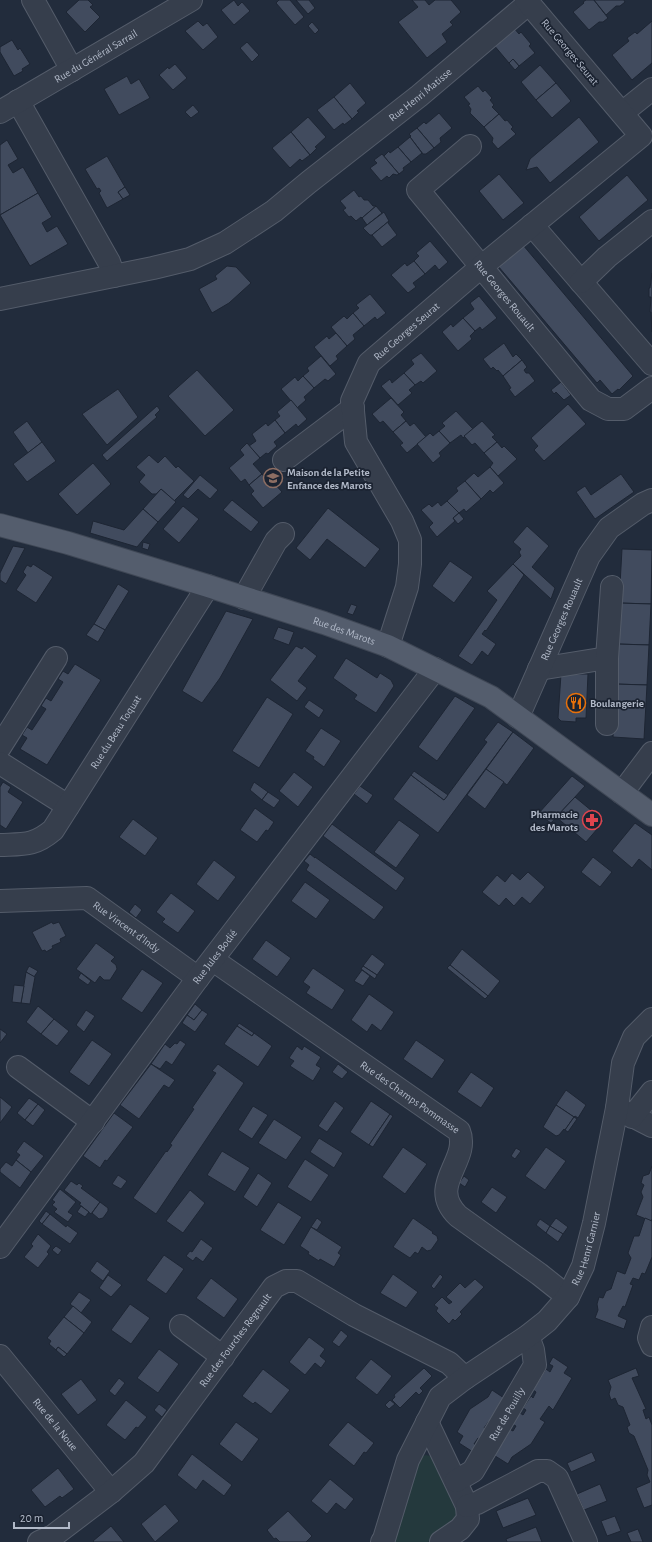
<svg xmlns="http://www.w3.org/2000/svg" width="652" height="1542" font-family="'Alegreya Sans',sans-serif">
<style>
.green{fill:#24393d}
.building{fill:#414b5e;stroke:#1d2533}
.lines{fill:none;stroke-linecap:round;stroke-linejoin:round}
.minor-casing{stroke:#545c6a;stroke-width:24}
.major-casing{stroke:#3f4755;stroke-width:24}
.minor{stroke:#363e4c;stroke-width:22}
.major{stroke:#545d6d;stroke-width:22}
.labels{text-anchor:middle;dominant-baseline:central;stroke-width:3.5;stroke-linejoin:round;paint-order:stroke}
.street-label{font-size:11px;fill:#b1b9c8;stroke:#1b2331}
.poi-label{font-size:11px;font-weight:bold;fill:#b1b9c8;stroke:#1b2331;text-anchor:start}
</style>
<rect width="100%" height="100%" fill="#222c3c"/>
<path class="green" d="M426,1455L434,1457L460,1508L455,1522L428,1542H393L420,1457Z"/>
<g class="building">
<path d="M79,0H88L93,5L90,7L100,17L85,32L66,12Z"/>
<path d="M234,0L238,6L242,2L250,11L234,25L221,10Z"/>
<path d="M279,0H290L304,17L295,25L276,3Z"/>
<path d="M296,0H309L315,8L308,14Z"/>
<path d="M412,0H425L429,5L435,0H451L461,12L450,22L453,25L442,34L447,42L427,58L398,22L418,7Z"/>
<path d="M586,0H594L608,18L603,22H599L589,30L573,12L584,3L583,2Z"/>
<path d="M594,0H624L625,2L620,6H616L606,15Z"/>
<path d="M198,21L203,26L207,23L218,37L203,50L185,31Z"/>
<path d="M652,21V63L632,80L612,55L629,41L627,38L635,32L637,34Z"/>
<path d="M312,22L319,30L315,34L308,26Z"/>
<path d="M513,27L519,34L521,32L531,44L529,46L535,53L519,66L513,59L509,63L493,44Z"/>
<path d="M12,40L18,50L20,48L30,64L22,69L23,71L14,76L0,52V47Z"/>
<path d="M247,42L259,55L252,62L240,48Z"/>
<path d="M513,59L519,66L515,70L509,63Z"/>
<path d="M175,64L187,78L173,90L159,75L168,67L169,69Z"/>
<path d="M540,65L556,83L536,100L521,82Z"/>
<path d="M127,76L131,84L139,79L150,98L119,115L104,89Z"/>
<path d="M350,83L366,103L357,111L359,112L352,119L334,97Z"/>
<path d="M556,83L571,101L552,118L536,100Z"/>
<path d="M478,86L483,92L485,90L492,98L490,100L494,105L492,107L499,114L484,127L470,113L471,109L468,105L470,104L464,97Z"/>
<path d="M334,97L352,119L344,125L343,123L334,130L317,110Z"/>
<path d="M193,105L199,112L191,118L185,112Z"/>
<path d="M439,113L452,128L440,138L441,142L434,148L417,128L424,122L426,124Z"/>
<path d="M499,114L505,121L507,120L513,127L511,129L516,134L498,149L492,142L493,138L484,127Z"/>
<path d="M308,117L326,137L315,147L317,148L310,155L291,132Z"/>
<path d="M579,117L599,142L550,183L537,167L526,170L530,159Z"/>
<path d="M417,128L434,148L426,154H423L410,137L411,136L409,134Z"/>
<path d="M291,132L310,155L302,161L300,159L290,168L272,148Z"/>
<path d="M410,137L422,153L411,162L398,147Z"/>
<path d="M7,140L18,159L8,165L13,173L23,167L38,193L0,215V145Z"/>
<path d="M398,147L411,162L403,168L404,170L399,174L382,154L384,156L389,151L390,153Z"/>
<path d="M382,154L399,174L397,175L393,174L389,178L387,176L381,181L370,168L377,163L374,160Z"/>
<path d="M107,156L125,187L118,192L123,199L107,208L99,193L101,191L99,188L97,189L85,169Z"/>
<path d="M499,174L524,203L503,220L479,191Z"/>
<path d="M627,175L648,200L599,241L579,217Z"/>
<path d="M125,187L130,195L123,199L118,192Z"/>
<path d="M354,190L359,197L361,196L364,200H368L373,206H376L362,218L361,217L356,221L351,216L349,217L343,210L346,208L340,201Z"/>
<path d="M38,193L52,217L42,223L47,232L57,226L68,244L30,266L0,215Z"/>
<path d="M376,206L382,213L367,225L362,218Z"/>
<path d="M384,212L389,221L372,235H370L363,228Z"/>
<path d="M389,221L388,223L397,235L382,247L372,235Z"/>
<path d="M430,241L448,262L439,270L435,265L425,274L414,261L419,256L416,253Z"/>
<path d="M523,245L633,376L619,390L618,389L612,394L600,380L597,383L498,266Z"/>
<path d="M414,261L425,274L413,283L416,287L408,293L391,275L405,263L407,266Z"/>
<path d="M227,266L236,267L251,283L229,303L212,313L199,289L217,279L215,276Z"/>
<path d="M652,273V332L651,312H650L651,297H649V288H650Z"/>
<path d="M370,294L386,313L377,320L375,317L364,326L353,313L359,308L356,305Z"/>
<path d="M479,296L497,318L482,330L480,327L475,331L463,318L474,309L470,303Z"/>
<path d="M353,313L364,326L353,335L355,339L347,346L331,327L344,316L347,319Z"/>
<path d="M463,318L475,331L470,336L472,339L458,351L442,332L451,324L453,327Z"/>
<path d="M336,333L347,346L336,356L338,359L330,366L314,347L327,336L329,339Z"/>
<path d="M504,343L513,357L516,354L522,360L503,376L498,370L497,371L493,367L491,369L483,359Z"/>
<path d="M421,353L437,371L423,383L421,381L415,385L404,373L414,364L411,360Z"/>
<path d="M321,356L336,374L328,381L325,379L314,388L303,376L309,371L307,368Z"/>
<path d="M522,360L527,367L524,370L526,373H529L535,381L515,397L509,389L511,388L503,376Z"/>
<path d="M197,370L234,410L205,436L168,396Z"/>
<path d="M404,373L415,385L409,390L412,393L398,405L381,386L390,379L392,383Z"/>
<path d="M303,376L314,388L304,397L306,400L297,408L281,389L295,377L298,381Z"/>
<path d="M561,382L571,395L564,400L556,392L554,394L551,390Z"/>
<path d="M118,389L138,417L107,445L82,414Z"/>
<path d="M391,398L404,412L401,415L406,421L393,432L383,421L380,423L372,414Z"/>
<path d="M291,400L307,419L298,427L296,424L285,433L275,420L280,416L277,412Z"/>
<path d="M568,404L586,424L544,461L534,450L538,446L531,438Z"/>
<path d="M157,406L160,410L155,415L157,417L107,461L102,455Z"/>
<path d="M456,411L473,429L463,438L461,435L450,443L439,431L445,426L442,423Z"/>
<path d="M275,420L285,433L274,442L277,446L268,454L266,453L260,458L249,446L256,441L252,434L266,423L268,426Z"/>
<path d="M27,421L42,442L28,453L13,432Z"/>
<path d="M406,421L410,426L414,423L426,437L407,453L400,445L403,443L393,432Z"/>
<path d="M482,421L495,435L492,437L497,442L484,453L475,443L472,445L464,436Z"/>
<path d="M439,431L450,443L439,453L441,456L433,463L417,444L430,433L433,436Z"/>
<path d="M42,442L56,461L27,482L13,464Z"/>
<path d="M497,442L502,448L504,446L517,459L498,476L490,467L493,463L484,453Z"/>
<path d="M247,443L260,458L253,464L262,474L249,485L245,479L241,482L229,468L244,455L240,450Z"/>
<path d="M149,455L158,463L165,456L176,468L178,466L194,481L174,501L161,489L156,494H152L139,482L145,475L136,467Z"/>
<path d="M93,463L111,484L77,515L58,494Z"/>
<path d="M490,467L504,483L493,493L490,490L481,499L465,481L474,473L478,477Z"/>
<path d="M262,474L271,485L274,483L282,492L263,508L251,494L254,491L249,485Z"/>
<path d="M621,474L634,492L595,519L576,492L585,486L591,495Z"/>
<path d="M200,475L218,490L210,499L198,489L188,499L183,495Z"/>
<path d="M465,481L481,499L466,512L464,509L459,513L447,501L458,491L456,488Z"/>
<path d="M161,489L176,502L158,522L143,509Z"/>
<path d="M232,500L259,522L251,532L223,510Z"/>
<path d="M447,501L459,513L453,518L455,521L437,537L429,527L433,523L421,510L429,504L432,507L438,502L441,506Z"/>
<path d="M183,506L199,519L179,543L163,529Z"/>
<path d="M328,508L380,549L365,568L327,539L310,560L296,548Z"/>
<path d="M143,509L158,522L137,547L90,533L93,521L124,530Z"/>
<path d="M459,513L464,519L458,524L453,518Z"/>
<path d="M527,526L549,546L532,567L555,588L551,599L513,564L521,556L519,552L521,549L513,542Z"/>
<path d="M143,542L150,544L148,550L142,548Z"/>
<path d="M13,546L25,548L6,584L0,580V573Z"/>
<path d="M622,549L652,550L651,604L619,603Z"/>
<path d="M450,561L473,577L454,603L432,586Z"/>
<path d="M33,564L53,577L36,603L16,590L26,575L23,572L27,565L31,567Z"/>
<path d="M513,564L524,575L486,631L485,630L482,634L496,644L488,656L482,651L472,665L458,656L497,600L487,591Z"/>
<path d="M118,584L129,591L105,630L94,624Z"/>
<path d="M619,603L651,604L649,645L617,644Z"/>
<path d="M351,604L357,606L353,615L347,613Z"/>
<path d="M226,611L253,619L220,678L202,703L182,691Z"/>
<path d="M94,624L105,630L98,642L86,635Z"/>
<path d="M278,627L294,632L289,645L273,639Z"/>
<path d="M617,644L649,645L647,685L615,684Z"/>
<path d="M296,646L302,649L304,646L317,656L298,681L307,688L297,701L270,680Z"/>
<path d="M346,658L377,678L380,673L391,680L394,686L376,713L354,699L357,695L333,678Z"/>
<path d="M75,664L101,680L47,765L20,749L27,738L22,735L27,727L32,730L46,709L41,706L46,698L51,701L63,682L58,679L63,671L68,674Z"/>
<path d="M561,674H588L586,718H576V722L561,721L558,718Z"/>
<path d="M615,684L647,685L644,739L613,737Z"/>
<path d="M455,696L475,708L437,761L418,747Z"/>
<path d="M267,697L293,714L259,768L232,751Z"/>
<path d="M309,700L324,710L319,718L304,707Z"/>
<path d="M498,722L513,732L438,833L393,799L411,775L444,800L487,742L484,740Z"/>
<path d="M321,728L341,741L324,767L313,759L314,757L305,751Z"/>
<path d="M513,732L534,748L507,785L486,769Z"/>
<path d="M486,769L504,782L485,809L467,795Z"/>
<path d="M414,771L448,795L444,800L411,775Z"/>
<path d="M294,772L313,787L298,807L279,791Z"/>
<path d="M572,776L585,786L551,823L538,814Z"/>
<path d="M3,782L11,787L8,792L23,802L6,829L0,825V787Z"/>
<path d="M254,782L268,792L262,800L250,790Z"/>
<path d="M360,786L373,795L367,804L354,794Z"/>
<path d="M268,792L280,800L274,808L262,800Z"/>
<path d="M575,797L604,821L586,842L556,817Z"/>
<path d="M255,808L274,822L268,831L266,830L257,842L240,830Z"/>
<path d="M133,819L158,838L145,856L119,837Z"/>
<path d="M399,820L420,835L396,868L374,852Z"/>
<path d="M635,823L652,835V870L639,859L632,868L612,851Z"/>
<path d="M332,824L405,878L396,891L323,836Z"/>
<path d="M310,854L315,858V857L384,907L374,920L306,870L309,865L304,861Z"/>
<path d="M593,857L612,872L600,887L581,872Z"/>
<path d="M214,860L236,877L218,901L196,884Z"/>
<path d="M528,872L545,887L530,904L522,897L514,906L506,898L499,906L482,892L497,875L505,882L512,873L520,880Z"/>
<path d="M305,882L330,900L316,919L291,901Z"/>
<path d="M171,893L195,911L178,933L162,922L165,919L156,912Z"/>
<path d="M135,904L142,910L136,918L129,912Z"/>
<path d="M52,922L53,924L59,922L66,936L60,939L61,942L52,946L53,948L46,952L45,950L42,951L32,932Z"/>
<path d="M266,940L291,958L277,977L252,959Z"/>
<path d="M96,943L115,957L111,961L116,965L117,969L110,980H104L100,976L95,983L76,969Z"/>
<path d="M462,949L500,981L488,996L450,965Z"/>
<path d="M372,954L385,964L377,975L363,966Z"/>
<path d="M450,965L488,996L485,999L447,968Z"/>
<path d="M29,966L38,971L34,977L26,972Z"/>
<path d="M363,966L377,975L375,979L361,969Z"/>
<path d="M313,968L345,990L332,1010L306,993L310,987L303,982Z"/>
<path d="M142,969L163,983L142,1013L121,999Z"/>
<path d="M362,970L370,976L363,986L354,981Z"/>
<path d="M26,972L35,977L30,1004L21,1003Z"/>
<path d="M81,973L91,981L88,985L78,978Z"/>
<path d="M14,985L24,986L21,1003L12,1002Z"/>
<path d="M369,994L394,1012L381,1031L372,1024L367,1032L351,1020Z"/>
<path d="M195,1004L202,1010L194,1020L187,1015Z"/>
<path d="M38,1006L54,1019L41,1034L26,1022Z"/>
<path d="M86,1010L95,1016L84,1032L76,1025Z"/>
<path d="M202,1010L208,1014L195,1032L182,1023L187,1015L194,1020Z"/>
<path d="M54,1019L69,1031L57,1046L41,1034Z"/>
<path d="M239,1023L254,1033L252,1036L237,1026Z"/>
<path d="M237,1026L252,1036L254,1033L272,1046L258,1067L224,1044Z"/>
<path d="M0,1029L7,1034L0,1043Z"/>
<path d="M92,1040L112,1054L89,1086L69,1072Z"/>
<path d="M180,1040L186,1044L172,1065L166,1061L160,1069L151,1064L165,1044L170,1048L175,1043L177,1044Z"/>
<path d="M416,1040L445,1060L432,1079L403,1059Z"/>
<path d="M297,1046L302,1050L304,1046L321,1057L316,1065L321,1068L313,1081L290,1066L294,1061L289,1058Z"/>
<path d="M151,1064L175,1080L169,1088L164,1085L139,1119L120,1105Z"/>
<path d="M218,1064L244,1083L156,1214L133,1198L166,1151L167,1152L172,1145L170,1144L194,1109L192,1108L216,1073L212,1071Z"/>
<path d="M338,1064L348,1072L342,1079L332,1072Z"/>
<path d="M471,1072L494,1088L481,1108L457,1092Z"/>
<path d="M566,1090L586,1105L578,1118L575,1116L574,1117L556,1105Z"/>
<path d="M0,1097L12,1107L0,1123Z"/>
<path d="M29,1098L38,1104L25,1120L17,1113Z"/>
<path d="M335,1101L344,1108L327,1132L318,1126Z"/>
<path d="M371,1101L390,1114L369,1145L350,1132Z"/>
<path d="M38,1104L45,1110L33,1126L25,1120Z"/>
<path d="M556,1105L574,1117L565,1130L564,1129L559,1135L556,1136L543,1127Z"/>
<path d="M253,1106L268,1115L252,1139L238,1130Z"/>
<path d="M114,1113L133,1127L107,1161L105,1160L100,1168L83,1156Z"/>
<path d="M390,1114L393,1116L373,1147L369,1145Z"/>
<path d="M574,1117L577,1119L568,1132L565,1130Z"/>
<path d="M274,1119L302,1137L286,1160L258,1143Z"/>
<path d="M319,1138L343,1153L334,1168L310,1152Z"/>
<path d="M24,1141L44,1156L31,1172L16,1160L20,1155L16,1152Z"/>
<path d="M403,1147L427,1164L405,1194L382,1177Z"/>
<path d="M546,1147L566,1161L545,1190L525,1176Z"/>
<path d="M516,1148L521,1151L515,1159L511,1156Z"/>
<path d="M222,1151L250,1168L235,1192L207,1175Z"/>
<path d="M305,1159L329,1175L311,1202L287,1187Z"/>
<path d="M16,1160L31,1172L20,1188L0,1172V1169L6,1162L12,1166Z"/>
<path d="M652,1166V1219L651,1221L636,1215L643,1197L641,1192L644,1185L641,1183L643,1176L649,1174Z"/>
<path d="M258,1173L272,1183L257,1207L243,1197Z"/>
<path d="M118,1175L127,1181L121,1189L112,1184Z"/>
<path d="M464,1176L469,1180L465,1187L459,1183Z"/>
<path d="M71,1181L77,1185L79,1183L83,1186L81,1188L100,1202L91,1214L79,1204L81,1203L64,1190Z"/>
<path d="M492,1187L507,1197L496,1213L481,1202Z"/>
<path d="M60,1189L76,1202L68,1212L73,1215L68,1222L54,1212L57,1209L52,1205L55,1202L52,1200Z"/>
<path d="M190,1190L205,1203L183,1233L166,1221Z"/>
<path d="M100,1202L108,1208V1211L103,1218L99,1219L92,1213Z"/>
<path d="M278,1202L302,1217L284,1245L260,1230Z"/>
<path d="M81,1206L89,1212L85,1217L77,1212Z"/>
<path d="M46,1211L50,1214L42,1224L39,1221Z"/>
<path d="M50,1214L66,1227L67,1225L78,1233L70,1244L42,1224Z"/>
<path d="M317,1218L322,1222L317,1230L311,1227Z"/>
<path d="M413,1218L433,1232L432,1233L437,1236L438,1240L431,1250L427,1251L422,1247L418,1254L415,1252L410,1258L393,1247Z"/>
<path d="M556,1218L568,1227L563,1234L550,1226Z"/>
<path d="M645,1218L652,1221V1257L645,1274L642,1273L639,1280L633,1278L630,1284L633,1285L625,1307L623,1306L618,1316L627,1320L624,1329L595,1318L598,1310L597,1304L599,1297L603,1298L606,1291L611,1289L617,1271L625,1274L631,1258L628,1253L634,1236H639Z"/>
<path d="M540,1219L550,1226L546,1233L536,1225Z"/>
<path d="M550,1226L563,1234L558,1242L546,1233Z"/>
<path d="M311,1227L342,1247L338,1253L341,1255L334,1267L320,1259L319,1261L308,1254L309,1252L300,1246Z"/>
<path d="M38,1234L51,1246L47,1252L49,1254L38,1268L24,1257L33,1246L31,1244Z"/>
<path d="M201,1239L213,1248L203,1262L196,1257L193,1261L186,1256L190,1251L192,1252Z"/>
<path d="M56,1246L62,1250L58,1255L52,1250Z"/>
<path d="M164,1255L184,1269L166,1294L146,1280Z"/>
<path d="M97,1261L110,1271L103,1281L90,1271Z"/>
<path d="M393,1274L418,1292L406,1308L380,1293Z"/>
<path d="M440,1274L443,1277L434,1289L431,1286Z"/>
<path d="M108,1275L122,1285L111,1297L99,1288Z"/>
<path d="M211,1278L238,1299L224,1318L196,1298Z"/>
<path d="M475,1279L484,1287L460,1312L462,1314L455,1321L453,1319L449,1324L436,1311L438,1308L434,1305L442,1297L449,1304L452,1302L446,1297L460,1283L465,1288Z"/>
<path d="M79,1292L91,1300L81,1313L70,1304Z"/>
<path d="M130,1304L150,1318L131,1344L111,1330Z"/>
<path d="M73,1306L92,1322L84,1333L64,1317Z"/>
<path d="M64,1317L84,1333L67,1354L58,1347L56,1350L49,1344L51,1341L47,1338Z"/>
<path d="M341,1330L348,1336L339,1347L332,1342Z"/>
<path d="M309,1337L325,1349L320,1356L326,1361L321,1368L315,1363L305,1375L289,1362Z"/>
<path d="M58,1347L67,1354L64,1357L56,1350Z"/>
<path d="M159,1349L179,1364L158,1393L137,1378Z"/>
<path d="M553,1357L568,1367L564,1373L572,1378L553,1410L549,1406L540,1419L545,1422L531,1444L512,1457L508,1464L492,1454L509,1429L513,1431L516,1426L512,1424L520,1413L523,1415L526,1410L523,1408L531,1396L533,1398L536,1392L533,1390L546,1369L550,1372L553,1366L549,1364Z"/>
<path d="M371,1359L392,1376L377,1395L355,1378Z"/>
<path d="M424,1368L432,1376L420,1388L423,1391L419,1395L416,1392L400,1408L392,1400L395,1397L394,1395Z"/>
<path d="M636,1368L639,1376L632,1378L646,1409L643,1410L646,1419L649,1417L652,1425V1505L644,1508L636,1488L650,1482L647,1475L648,1470L634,1436L629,1433L627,1427L630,1425L623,1407L618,1405L615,1398L611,1400L609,1394L611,1387L608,1380Z"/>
<path d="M263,1369L290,1390L271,1414L255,1402L253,1404L242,1396Z"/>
<path d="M119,1378L125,1383L115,1396L109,1391Z"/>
<path d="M81,1379L97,1400L78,1415L61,1394Z"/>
<path d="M492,1390L507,1400L492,1423L489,1421L484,1428L487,1429L481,1440L478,1438L474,1444L477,1445L473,1452L459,1443L463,1436L457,1432L470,1409L488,1397Z"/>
<path d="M126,1400L147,1417L138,1428L136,1427L125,1440L106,1425Z"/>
<path d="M390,1400L395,1404L389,1409L385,1405Z"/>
<path d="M159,1404L167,1410L162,1417L154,1410Z"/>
<path d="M236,1422L259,1439L242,1462L219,1444Z"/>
<path d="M348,1422L374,1443L366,1453L364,1452L354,1466L328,1445Z"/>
<path d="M592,1452L596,1461L571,1472L567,1463Z"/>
<path d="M192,1454L232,1485L224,1496L203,1480L196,1490L177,1475Z"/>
<path d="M58,1468L74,1489L62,1498L60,1496L45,1507L31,1490Z"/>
<path d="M330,1479L354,1499L345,1510L336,1503L327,1514L311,1501Z"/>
<path d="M600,1484L607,1501L584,1510L577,1494Z"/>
<path d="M528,1498L536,1515L503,1528L496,1511Z"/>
<path d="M165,1504L179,1521L155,1542L141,1524Z"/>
<path d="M288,1511L312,1536L306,1542H280L276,1538L274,1539L267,1530Z"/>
<path d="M615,1516L621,1531L607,1536L601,1521Z"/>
<path d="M111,1526L124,1542H94L93,1541Z"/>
<path d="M536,1527L542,1542H507L506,1539Z"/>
<path d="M638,1529L643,1542H631L627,1533Z"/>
</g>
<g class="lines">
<g class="minor-casing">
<g id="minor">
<path d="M33,0L72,70"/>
<path d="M18,101L109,262L114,276"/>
<path id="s1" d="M0,112L191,0"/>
<path d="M622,113L652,89"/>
<path id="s2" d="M470,146L418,190L591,400L608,409H624L652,388"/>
<path d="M532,225L652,364"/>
<path d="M581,282L607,257L652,221"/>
<path id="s3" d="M0,299L153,268L190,259L225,243L274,211L309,182L419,96L529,3"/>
<path d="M284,460L353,408"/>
<path d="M244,598L276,541L283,534"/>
<path id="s4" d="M388,646L407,587L410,564V540L402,521L356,442L352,401L369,363L481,267L641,136L526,0"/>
<path d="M539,669L607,658"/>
<path id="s5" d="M518,717L589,556L609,528L643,504L652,500"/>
<path d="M607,724V658L612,587"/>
<path d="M0,747L56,658"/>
<path d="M0,763L68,806"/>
<path d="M622,793L652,753"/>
<path id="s6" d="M0,845C24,844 34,846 53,830L208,586"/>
<path id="s7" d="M0,901L87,898L198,978"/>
<path id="s8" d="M213,960L459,1131C471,1161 426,1185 458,1216L539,1274L568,1297"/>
<path d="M18,1067L93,1122"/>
<path d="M617,1108L652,1126"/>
<path d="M632,1117L652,1092"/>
<path id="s9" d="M0,1247L198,978L435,669"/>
<path d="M181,1326L223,1357"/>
<path d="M652,1327L649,1338L652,1345"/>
<path id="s10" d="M0,1356L111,1492"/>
<path d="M427,1422L467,1506L468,1519L460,1529L441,1542"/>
<path id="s11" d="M456,1481L473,1471L535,1365L533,1350L528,1336"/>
<path d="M467,1506L477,1503L538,1471H547L557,1478L586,1542"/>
<path id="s12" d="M39,1542L53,1536L111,1492L144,1463L274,1287L286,1281H297L354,1315L449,1363L465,1378"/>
<path id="s13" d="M382,1542L384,1539L408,1460L440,1397L465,1378L528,1336L547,1321L568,1297L583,1266L594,1223L617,1108L623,1063L634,1037L652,1019"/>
</g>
</g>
<g class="major-casing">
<g id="major">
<path id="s14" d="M0,525L68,543L208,586L324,623L388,646L491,697L652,815"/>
</g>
</g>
<use href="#minor" class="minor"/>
<use href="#major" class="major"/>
</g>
<defs>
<g id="school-ring" transform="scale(1)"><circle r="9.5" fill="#1b2331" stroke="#8d6e63" stroke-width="1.5"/><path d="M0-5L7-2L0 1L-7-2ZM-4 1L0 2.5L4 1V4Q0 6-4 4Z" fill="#8d6e63"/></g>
<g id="restaurant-ring" transform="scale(1)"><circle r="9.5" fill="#1b2331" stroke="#e8710a" stroke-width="1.5"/><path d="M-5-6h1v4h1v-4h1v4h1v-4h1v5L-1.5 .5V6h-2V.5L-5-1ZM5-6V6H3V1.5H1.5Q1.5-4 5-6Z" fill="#e8710a"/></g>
<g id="pharmacy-ring" transform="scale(1)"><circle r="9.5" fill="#1b2331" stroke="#e0444e" stroke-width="1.5"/><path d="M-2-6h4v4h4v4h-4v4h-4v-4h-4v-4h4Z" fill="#e0444e"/></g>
</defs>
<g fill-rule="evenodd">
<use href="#school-ring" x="273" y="478"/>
<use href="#restaurant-ring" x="576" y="703"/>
<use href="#pharmacy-ring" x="592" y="820"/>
</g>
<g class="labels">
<g class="street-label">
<text transform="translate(570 52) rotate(50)">Rue Georges Seurat</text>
<text stroke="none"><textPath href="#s1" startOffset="111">Rue du Général Sarrail</textPath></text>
<text stroke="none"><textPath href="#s3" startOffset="478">Rue Henri Matisse</textPath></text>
<text stroke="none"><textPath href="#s2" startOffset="205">Rue Georges Rouault</textPath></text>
<text stroke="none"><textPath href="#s4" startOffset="353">Rue Georges Seurat</textPath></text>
<text stroke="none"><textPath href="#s5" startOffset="107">Rue Georges Rouault</textPath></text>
<text stroke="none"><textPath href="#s14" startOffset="360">Rue des Marots</textPath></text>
<text stroke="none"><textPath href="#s6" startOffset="173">Rue du Beau Toquat</textPath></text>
<text stroke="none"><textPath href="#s7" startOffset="136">Rue Vincent d'Indy</textPath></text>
<text stroke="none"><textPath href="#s9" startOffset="361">Rue Jules Bodié</textPath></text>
<text stroke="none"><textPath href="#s8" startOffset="240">Rue des Champs Pommasse</textPath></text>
<text stroke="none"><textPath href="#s13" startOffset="372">Rue Henri Garnier</textPath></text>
<text stroke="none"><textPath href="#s12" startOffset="285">Rue des Fourches Regnault</textPath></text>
<text stroke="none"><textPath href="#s11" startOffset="86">Rue de Pouilly</textPath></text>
<text stroke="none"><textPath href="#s10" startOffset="88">Rue de la Noue</textPath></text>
</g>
<g class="poi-label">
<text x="287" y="472">Maison de la Petite<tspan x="287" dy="13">Enfance des Marots</tspan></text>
<text x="590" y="703">Boulangerie</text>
<text x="578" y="814" text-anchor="end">Pharmacie<tspan x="578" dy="13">des Marots</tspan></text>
</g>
</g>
<path d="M14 1522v6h55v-6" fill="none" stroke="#b1b9c8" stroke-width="2"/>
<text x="20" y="1522" font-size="12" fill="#b1b9c8" stroke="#1b2331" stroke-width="3" paint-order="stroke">20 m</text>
</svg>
